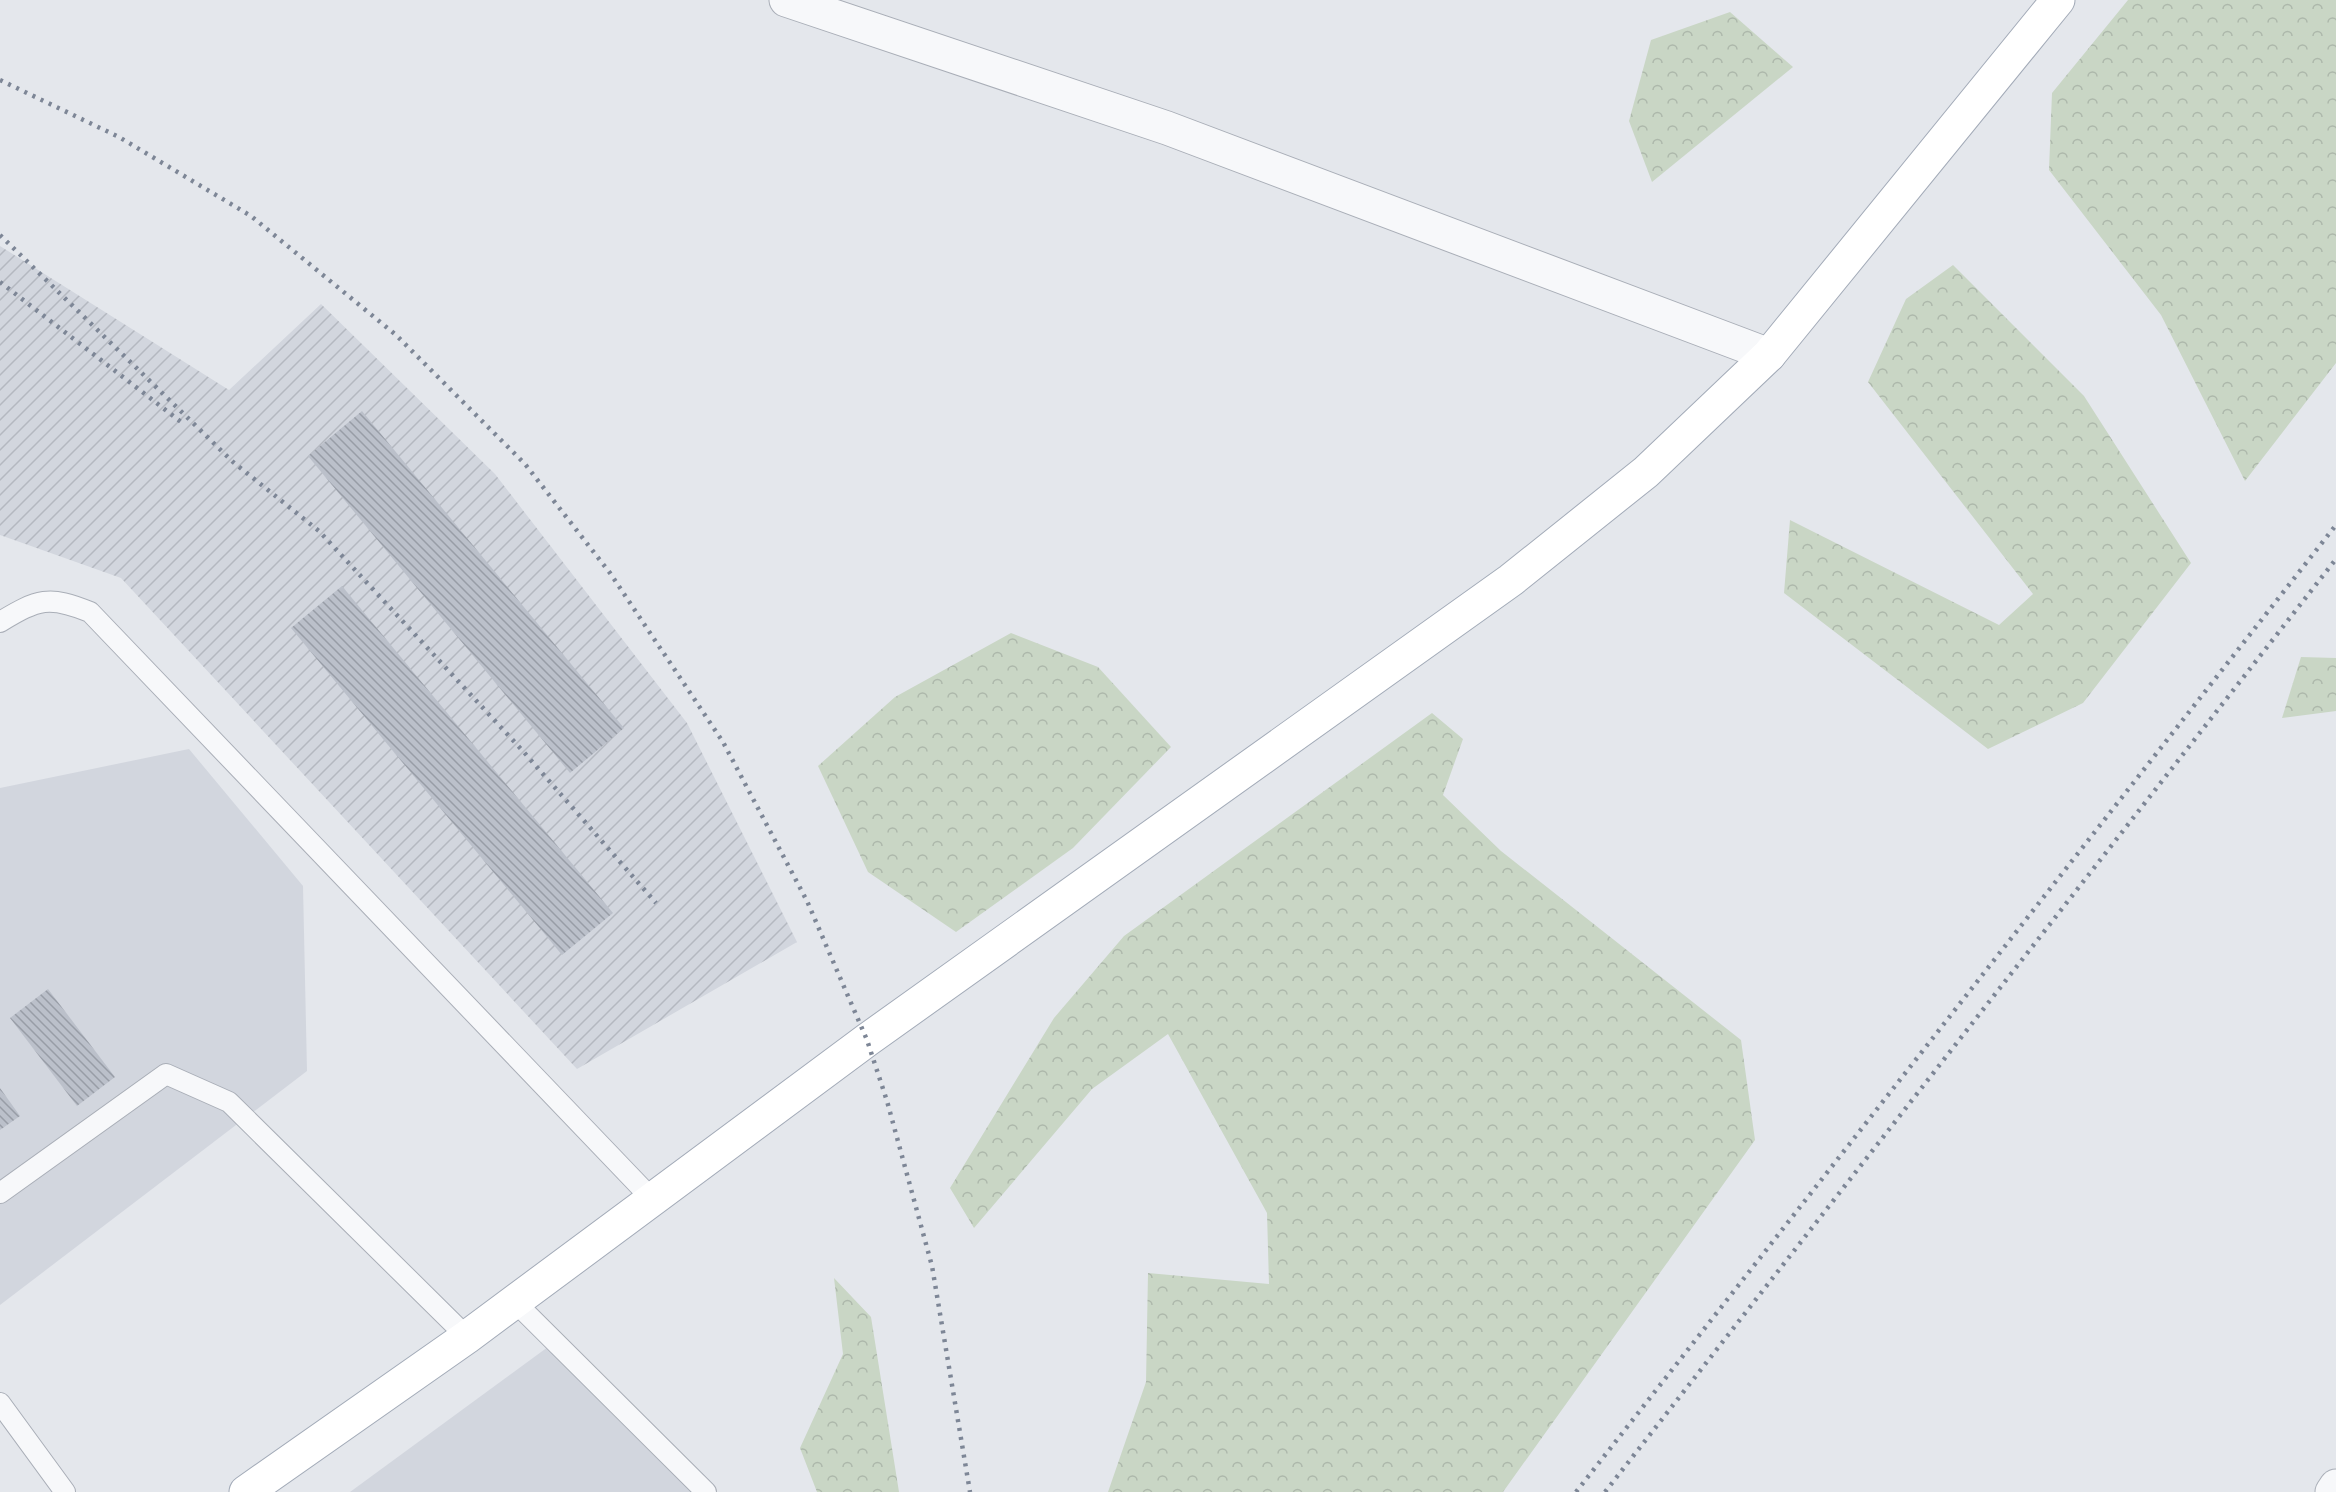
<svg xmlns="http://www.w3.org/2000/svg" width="2336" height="1492" font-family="Rubik,sans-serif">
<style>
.built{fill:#d2d6de}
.industrial{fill:url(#industrial-furrows)}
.forest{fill:url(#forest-crowns)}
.building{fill:url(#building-back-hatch)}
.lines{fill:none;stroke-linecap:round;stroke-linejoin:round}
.service-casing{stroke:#a9aeb7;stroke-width:22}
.minor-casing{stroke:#a9aeb7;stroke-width:35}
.primary-casing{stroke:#a3abb8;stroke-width:35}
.service{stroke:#f7f8fa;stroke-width:20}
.minor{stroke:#f7f8fa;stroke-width:33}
.primary{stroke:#fff;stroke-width:33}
.rail{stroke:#7d8696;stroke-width:4.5;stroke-dasharray:3 6;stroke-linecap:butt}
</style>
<defs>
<pattern id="industrial-furrows" width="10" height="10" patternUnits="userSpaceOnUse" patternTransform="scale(1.5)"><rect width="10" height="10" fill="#d2d6de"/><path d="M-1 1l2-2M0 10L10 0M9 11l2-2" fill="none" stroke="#b4b8c0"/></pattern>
<pattern id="forest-crowns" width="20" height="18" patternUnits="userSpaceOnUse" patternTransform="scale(1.5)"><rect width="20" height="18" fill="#c9d6c5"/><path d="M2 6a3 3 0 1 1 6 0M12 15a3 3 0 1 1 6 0" fill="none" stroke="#adb8ab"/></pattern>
<pattern id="building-back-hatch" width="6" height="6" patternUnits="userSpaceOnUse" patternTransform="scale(1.5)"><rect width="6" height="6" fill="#bbc0ca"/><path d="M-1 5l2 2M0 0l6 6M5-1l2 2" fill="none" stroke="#989da6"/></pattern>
</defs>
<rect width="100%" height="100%" fill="#e4e7ec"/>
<g class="built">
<path d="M189,749L303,886L307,1071L0,1305V788Z"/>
<path d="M552,1344L696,1492H350Z"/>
</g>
<path class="industrial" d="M0,246L229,390L321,304L495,474L687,723L797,942L577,1069L121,578L0,535Z"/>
<g class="forest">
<path d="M2128,0H2336V363L2245,481L2161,315L2049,170L2052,93Z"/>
<path d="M1730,12L1793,67L1652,182L1629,121L1651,40Z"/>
<path d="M1953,265L2084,396L2191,563L2083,703L1988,749L1784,593L1790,520L1999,625L2033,594L1868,382L1906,299Z"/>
<path d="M1011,633L1098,667L1171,747L1073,848L956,932L868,872L818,766L895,697Z"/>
<path d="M2301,657L2336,658V711L2282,718Z"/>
<path d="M1432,713L1463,739L1443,795L1501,851L1741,1040L1755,1140L1503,1492H1108L1146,1382L1148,1273L1269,1284L1267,1213L1168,1034L1092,1089L974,1228L950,1188L1054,1018L1124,936Z"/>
<path d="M834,1278L871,1317L899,1492H817L800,1448L843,1354Z"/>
</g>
<g class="building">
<path d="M362,411L624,728L570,773L308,456Z"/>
<path d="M342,586L613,913L562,955L291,628Z"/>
<path d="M48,989L115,1077L77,1106L10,1018Z"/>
<path d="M0,1088L20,1116L0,1130Z"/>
</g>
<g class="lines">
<g class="service-casing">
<g id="service">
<path d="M0,622C38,599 49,595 90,612L653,1200"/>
<path d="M0,1193L166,1074L229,1102L467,1337"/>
<path d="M515,1302L706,1492"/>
<path d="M0,1403L65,1492"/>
</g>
</g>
<g class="minor-casing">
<g id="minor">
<path d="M786,0L1167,128L1769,355"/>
<path d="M2332,1492L2336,1486"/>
</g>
</g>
<g class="primary-casing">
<path id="primary" d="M246,1492L467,1337L867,1040L1511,580L1646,472L1769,355L2058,0"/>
</g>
<use href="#service" class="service"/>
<use href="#minor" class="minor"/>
<use href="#primary" class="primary"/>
<g class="rail">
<path d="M0,80L119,137L251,216L396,335L525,464L610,573L723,742L807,901L867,1040L887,1101L932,1266L970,1492"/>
<path d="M0,235L233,462L319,531L522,750L656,903"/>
<path d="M0,282L185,425"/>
<path d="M1576,1492L2336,525"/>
<path d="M1605,1492L2336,559"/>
</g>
</g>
</svg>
